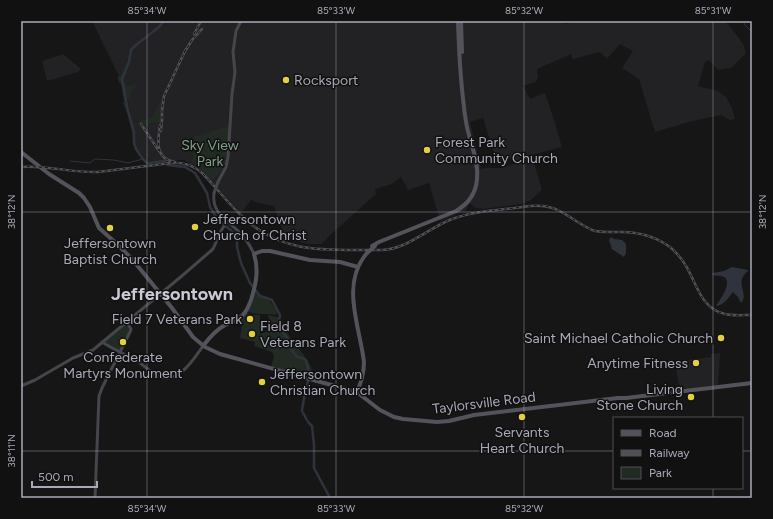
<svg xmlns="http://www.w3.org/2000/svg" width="773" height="519" font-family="Figtree,sans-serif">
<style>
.built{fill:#222224;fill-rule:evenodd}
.green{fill:#222a24}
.water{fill:#2f343c}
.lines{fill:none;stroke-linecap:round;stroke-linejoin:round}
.stream{stroke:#2f343c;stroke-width:1}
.river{stroke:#2f343c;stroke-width:2.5}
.secondary{stroke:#45454c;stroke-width:3}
.primary{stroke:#53535b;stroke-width:4}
.rail-casing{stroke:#505057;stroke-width:2.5}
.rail{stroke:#111112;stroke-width:1;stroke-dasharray:3;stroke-linecap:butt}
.secondary-bridge{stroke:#45454c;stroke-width:3}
.primary-bridge{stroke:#53535b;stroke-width:4}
.ticks{fill:none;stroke:#a9aab7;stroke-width:1;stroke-opacity:0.45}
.poi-dot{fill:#e4cf41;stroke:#111112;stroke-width:1.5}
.labels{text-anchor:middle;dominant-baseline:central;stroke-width:3;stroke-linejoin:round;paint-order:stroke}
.poi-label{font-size:14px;fill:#a9aab7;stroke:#111112;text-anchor:start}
.park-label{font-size:14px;fill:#81a089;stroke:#111112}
.street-label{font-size:14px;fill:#a9aab7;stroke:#111112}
.district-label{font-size:18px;font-weight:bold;fill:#c9cad3;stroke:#111112}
.neatline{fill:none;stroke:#a9aab7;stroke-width:1.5}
.ticks-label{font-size:10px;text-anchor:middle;fill:#a9aab7}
</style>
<rect width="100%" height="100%" fill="#161617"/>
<g class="built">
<path d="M92,21H564L565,24L576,21H599L605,22L606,21H723L729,25L743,44L746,53L731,68L718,70L709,60L705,62L698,86L718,91L726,97L732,108L735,119L730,120L721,115L692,121L655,132L639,79L622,68L633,51L620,44L607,59L600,52L573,59L571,54L537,69L538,77L536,82L523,86L530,99L545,93L554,120L562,147L532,155L542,190L531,200L521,204L483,209L476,208L473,206L470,203L466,210L440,221L429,183L408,190L401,177L392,184L375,189L376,194L328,237L322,244H309L293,241L283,232L274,206L259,203L251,200L241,213L209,178L197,167L184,160L147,161L133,144L130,112L125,86L118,74ZM483,118L497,163L512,158L514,164L501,168H486L481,169L470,122Z"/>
<path d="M63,54L81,69L78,72L47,81L42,61Z"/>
<path d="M720,353L718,385L686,389L681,388L678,381L675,362L703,358L711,357V354Z"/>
</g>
<g class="green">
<path d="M129,53L132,55L123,81L125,85L126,86L136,85H137V86L132,88V92L130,95L131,99H128L127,101L133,123L136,124L142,120H146L153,116L162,99L161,120L159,123L154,122L145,127L144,123H142L135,126L134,129H132C129,120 127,111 123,103L124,101L121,84C119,82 117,80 118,76L122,75L128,60Z"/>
<path d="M229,126L225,166L212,181L203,171L192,161L195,136Z"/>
<path d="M255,291L260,297L270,301L277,311L276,315C267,313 256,316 247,311Z"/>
<path d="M246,313L255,315H260V334L273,329L268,315C272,316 277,316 280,319C284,323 286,331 289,336C296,347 314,363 313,377L271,367L274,356L272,352L254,346L255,342L240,338L242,325L231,323Z"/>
<path d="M126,323L130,330L120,351L104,342Z"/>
</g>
<g class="water">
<path d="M611,237L614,239L622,240L626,244V253L624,257L612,249L609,240Z"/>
<path d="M732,267L748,270V271C733,282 750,294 741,303L738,297L733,292C729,297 723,306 716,306C720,300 733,282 724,277C720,275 716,276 712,275L713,273L724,271Z"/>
</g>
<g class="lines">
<g class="stream">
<path d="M737,21H739"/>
<path d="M743,21L745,25L752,32"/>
<path d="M70,161L90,163L95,159L114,160L128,163L143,159"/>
</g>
<g class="river">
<path d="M164,21L159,27L136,45L131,50L129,62L122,79L128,111L134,133V143L136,149L143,159L147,163L165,161L166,164L168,165L185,167L195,173L207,193L210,207L218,220L237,235V247L241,263L250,283L260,296L272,300L280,315L279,321L281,330L287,338L289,346L297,357L302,358L306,360L308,368L309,377L305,393L302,410V411"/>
<path d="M303,413L307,420"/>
<path d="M308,422L312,426L314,445"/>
<path d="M314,446V468L329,496V498"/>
</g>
<g class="secondary">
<path d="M218,182L226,167L228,157L232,94L235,72L233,52L236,31L241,21"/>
<path d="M214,193C211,215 230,221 242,235C247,241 251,247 254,254"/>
<path d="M102,342C114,350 128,355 140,363C146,367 151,373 158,376C178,385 193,360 203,346"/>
<path d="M21,386L35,380L73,358L93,350L183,275L213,249L221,231L227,221"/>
<path d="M95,498L99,396L102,388L130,332L131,329L126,321"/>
</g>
<g class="primary">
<path d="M461,21L462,52"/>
<path d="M21,152L49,174L79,193L84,198L90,207L99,228L117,244L132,259L172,308L193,337L205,347L220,354L353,391L358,393L380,410L394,417L403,419L437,422L449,421L474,415L618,398H626L752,383"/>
<path d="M372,246L379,242L456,211C468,204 476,193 477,179C479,160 469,141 466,122C461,89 459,55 458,21"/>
<path d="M203,346C209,338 216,330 225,325C230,322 235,321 239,318C246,314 248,307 251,300C256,284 259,270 254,254L262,251H270L310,260L340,262L358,267"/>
<path d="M356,392C361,385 364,372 364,362C360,327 340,284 367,253"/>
</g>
<g class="rail-casing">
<g id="rail">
<path d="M194,34L201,21"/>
<path d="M184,53L192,40L202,29"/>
<path d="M141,124L159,151"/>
<path d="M160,125C158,139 154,159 175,162"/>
<path d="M161,131L162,120V111L164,96L186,49"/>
<path d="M21,167C47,165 72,173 98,172L171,163C183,162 193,165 202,173C217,188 230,206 246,220C286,256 332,249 382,250C408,249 428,228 452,219C476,210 505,210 530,206C550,204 560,210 576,221C581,224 586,227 592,230C601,233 612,232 622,232C640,232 656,237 670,247C677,253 682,259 686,266C697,284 701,309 725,314C733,316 743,315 752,315"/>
</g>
</g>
<use href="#rail" class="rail"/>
<path class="secondary-bridge" d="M214,193L218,182"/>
<path class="primary-bridge" d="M367,253L375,246"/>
</g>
<path class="ticks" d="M147,21V498M336,21V498M524,21V498M713,21V418M21,212H752M21,451H614M742,451H752M713,488V498"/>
<g class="poi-dot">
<circle cx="286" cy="80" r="4"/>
<circle cx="427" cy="150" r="4"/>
<circle cx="195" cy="227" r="4"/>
<circle cx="110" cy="228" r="4"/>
<circle cx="250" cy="319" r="4"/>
<circle cx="252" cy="334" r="4"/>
<circle cx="721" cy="338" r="4"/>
<circle cx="123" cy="342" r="4"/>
<circle cx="696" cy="363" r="4"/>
<circle cx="262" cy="382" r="4"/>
<circle cx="691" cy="397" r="4"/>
<circle cx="522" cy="417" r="4"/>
</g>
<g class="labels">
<g class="poi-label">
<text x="294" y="80">Rocksport</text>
<text x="435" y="142">Forest Park<tspan x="435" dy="16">Community Church</tspan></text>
<text x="203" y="219">Jeffersontown<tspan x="203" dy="16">Church of Christ</tspan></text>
<text x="110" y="243" text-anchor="middle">Jeffersontown<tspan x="110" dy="16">Baptist Church</tspan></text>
<text x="242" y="319" text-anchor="end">Field 7 Veterans Park</text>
<text x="260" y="326">Field 8<tspan x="260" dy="16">Veterans Park</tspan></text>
<text x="713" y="338" text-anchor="end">Saint Michael Catholic Church</text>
<text x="123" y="357" text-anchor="middle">Confederate<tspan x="123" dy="16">Martyrs Monument</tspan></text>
<text x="688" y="363" text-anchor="end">Anytime Fitness</text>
<text x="270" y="374">Jeffersontown<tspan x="270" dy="16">Christian Church</tspan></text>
<text x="683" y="389" text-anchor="end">Living<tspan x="683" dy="16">Stone Church</tspan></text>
<text x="522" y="432" text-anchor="middle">Servants<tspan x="522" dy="16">Heart Church</tspan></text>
</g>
<g class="park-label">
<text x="210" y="145">Sky View<tspan x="210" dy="16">Park</tspan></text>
</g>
<g class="street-label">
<text transform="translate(484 403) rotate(-7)">Taylorsville Road</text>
</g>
<g class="district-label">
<text x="172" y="294">Jeffersontown</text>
</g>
</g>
<rect width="773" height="519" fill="none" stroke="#111112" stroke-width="44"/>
<rect x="613" y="417" width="130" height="72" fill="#111112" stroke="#4e4e54"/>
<rect x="621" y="430" width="20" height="6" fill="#53535b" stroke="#4e4e54"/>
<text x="649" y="437" font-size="12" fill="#a9aab7">Road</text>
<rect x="621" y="450" width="20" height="6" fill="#505057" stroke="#4e4e54"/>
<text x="649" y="457" font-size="12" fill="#a9aab7">Railway</text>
<rect x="621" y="467" width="20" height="12" fill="#222a24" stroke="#4e4e54"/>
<text x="649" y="477" font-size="12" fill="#a9aab7">Park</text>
<path d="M32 481v6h65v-6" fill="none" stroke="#a9aab7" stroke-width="2"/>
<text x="38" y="481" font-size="12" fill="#a9aab7" stroke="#111112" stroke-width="3" paint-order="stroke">500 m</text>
<rect x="22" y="22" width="729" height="475" class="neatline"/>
<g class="ticks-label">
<text x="147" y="14">85°34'W</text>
<text x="336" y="14">85°33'W</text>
<text x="524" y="14">85°32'W</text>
<text x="713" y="14">85°31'W</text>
<text transform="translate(11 212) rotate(-90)" y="4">38°12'N</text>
<text transform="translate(762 212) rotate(-90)" y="4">38°12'N</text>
<text transform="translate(11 451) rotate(-90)" y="4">38°11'N</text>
<text x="147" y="512">85°34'W</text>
<text x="336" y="512">85°33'W</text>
<text x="524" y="512">85°32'W</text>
</g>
</svg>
